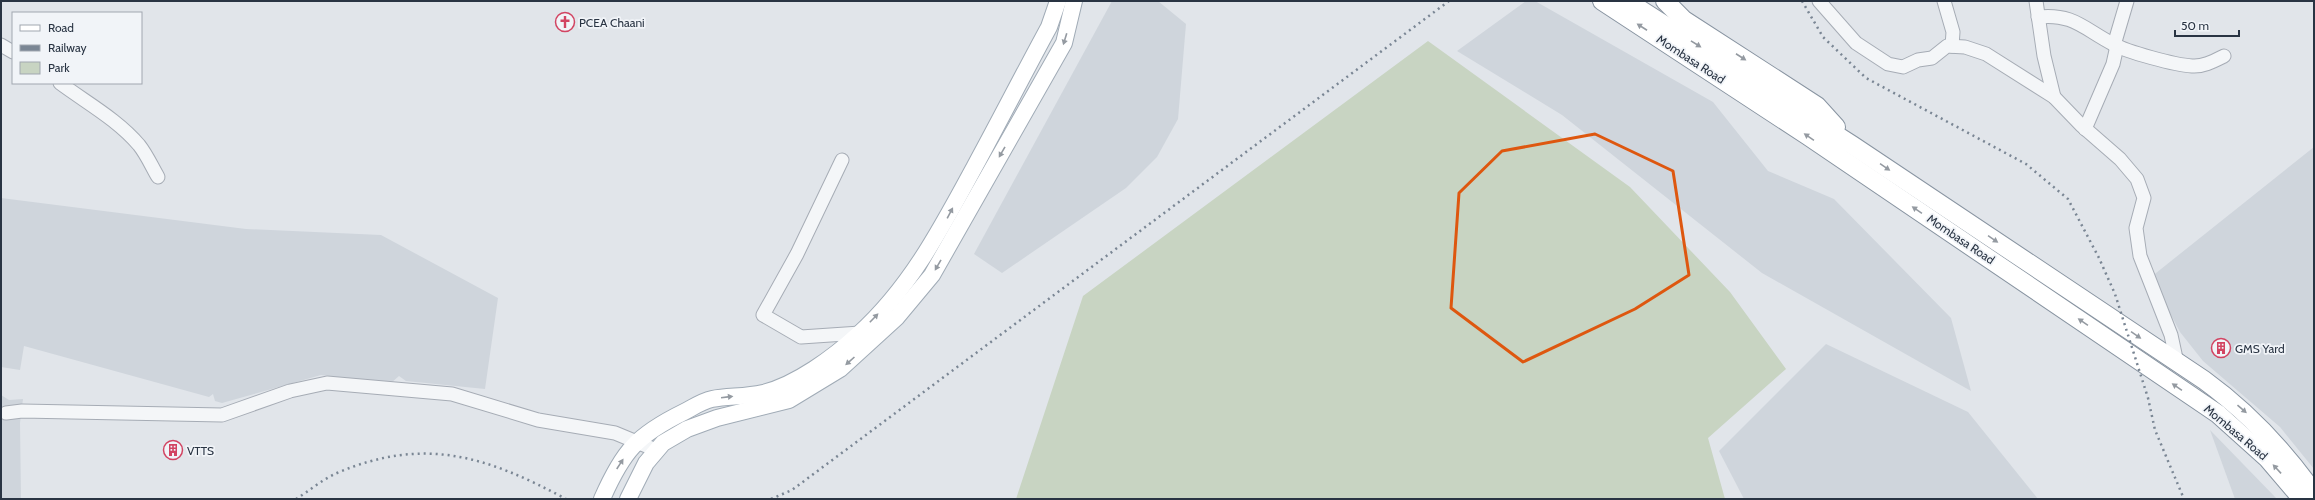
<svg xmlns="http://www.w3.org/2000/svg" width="2315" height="500" font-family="Cabin,sans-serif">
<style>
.built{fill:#cfd5dc}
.green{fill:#c8d4c2}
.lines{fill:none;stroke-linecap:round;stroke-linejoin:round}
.minor-casing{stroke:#a6acb5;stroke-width:15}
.major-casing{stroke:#a0abb6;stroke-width:18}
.highway-casing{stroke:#8894a1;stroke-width:20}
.minor{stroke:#f4f6f8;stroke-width:13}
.major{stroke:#fff;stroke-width:16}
.highway{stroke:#fff;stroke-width:18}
.rail{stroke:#7a8694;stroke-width:2.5;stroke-dasharray:2 4;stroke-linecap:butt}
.oneway{fill:#949aa1}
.marked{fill:none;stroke:#de570f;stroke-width:3;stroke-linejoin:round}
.labels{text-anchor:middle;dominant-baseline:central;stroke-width:3.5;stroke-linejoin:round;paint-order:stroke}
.poi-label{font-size:12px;fill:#293443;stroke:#f1f4f8;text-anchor:start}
.street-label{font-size:12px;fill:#293443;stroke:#f1f4f8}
</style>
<rect width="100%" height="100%" fill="#e1e5ea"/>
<g class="built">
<path d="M1112,1H1158L1186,24L1178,119L1157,157L1126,188L1002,273L974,254Z"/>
<path d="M1526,1H1535L1713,102L1768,171L1834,199L1951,318L1971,391L1762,273L1562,115L1457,51Z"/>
<path d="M2314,147V469L2280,427L2203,361L2180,332L2151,277Z"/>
<path d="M1,198L246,229L381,235L498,298L485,389L406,381L399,376L391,383L321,375L222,403L215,401L213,394L209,397L24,346L20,370L1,367Z"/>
<path d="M1826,344L1968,412L2038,499H1744L1719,451Z"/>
<path d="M1,395L9,400L23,399L20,423L21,499H1Z"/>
<path d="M2210,430L2277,499H2235Z"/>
</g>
<path class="green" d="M1428,41L1630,187L1730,292L1786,369L1708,438L1725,499H1016L1083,296Z"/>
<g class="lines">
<g class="minor-casing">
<g id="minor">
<path d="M1819,1L1856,43L1888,64L1903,67L1918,60L1932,58L1947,46L1965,47L1986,54L2054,97L2081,125L2120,159L2137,179L2144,198L2136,228L2140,256L2171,335L2177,363"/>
<path d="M1944,1L1953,32L1952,46"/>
<path d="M2036,1L2044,56L2054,97"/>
<path d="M2038,17C2073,13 2084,29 2113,44C2127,52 2175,65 2192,66C2203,67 2214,61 2224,56"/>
<path d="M1,45L13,52"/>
<path d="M2114,45L2127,1"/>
<path d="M60,83C87,103 118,120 139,145C147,155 152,167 158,177"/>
<path d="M2085,129L2113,64L2117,46"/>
<path d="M842,160L797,254L763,315L801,337L860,333"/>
<path d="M6,413L22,411L222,415L290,391L327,383L452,394L538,420L615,433L656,450"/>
</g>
</g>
<g class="major-casing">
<g id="major">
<path d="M602,499C623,451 637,435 684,412C692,408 702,401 712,399C728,396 746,397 763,393C796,385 834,357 859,334C911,287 942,227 975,166C1000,120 1024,73 1049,27L1058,1"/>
<path d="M628,499L646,463L663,443L687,429L717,418L789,400L840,369L897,317L932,275L1064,43L1074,1"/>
</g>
</g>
<g class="highway-casing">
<g id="highway">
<path d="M1602,1L1808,136L2218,414L2267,458L2302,499"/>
<path d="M1627,1L1852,145L2204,380C2248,412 2283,449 2314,493"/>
<path d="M1665,1L1684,20L1817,106L1836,127"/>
</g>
</g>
<use href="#minor" class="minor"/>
<use href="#major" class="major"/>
<use href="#highway" class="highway"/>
<g class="rail">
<path d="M1802,1L1823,37L1866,78L2026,164L2068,199L2099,258L2115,294L2148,398L2155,430L2184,499"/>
<path d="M296,499C309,491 323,479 337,473C424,436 486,456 566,499"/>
<path d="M771,499L792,490L1449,1"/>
</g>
</g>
<defs><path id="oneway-solid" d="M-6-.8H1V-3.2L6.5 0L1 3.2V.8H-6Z"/></defs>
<g class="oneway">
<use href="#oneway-solid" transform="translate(1642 27) rotate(-147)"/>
<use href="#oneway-solid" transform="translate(1065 39) rotate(107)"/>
<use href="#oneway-solid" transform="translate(1696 44) rotate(32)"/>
<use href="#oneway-solid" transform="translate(1741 57) rotate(33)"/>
<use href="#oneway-solid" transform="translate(1809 137) rotate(-146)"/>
<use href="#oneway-solid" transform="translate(1002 152) rotate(120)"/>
<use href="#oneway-solid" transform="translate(1885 167) rotate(34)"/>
<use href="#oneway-solid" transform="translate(1917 210) rotate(-146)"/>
<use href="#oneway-solid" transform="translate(950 213) rotate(-62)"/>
<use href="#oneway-solid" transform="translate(1993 239) rotate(34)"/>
<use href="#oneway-solid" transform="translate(938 265) rotate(120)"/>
<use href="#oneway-solid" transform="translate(874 318) rotate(-46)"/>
<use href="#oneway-solid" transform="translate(2083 322) rotate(-146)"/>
<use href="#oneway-solid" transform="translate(2136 335) rotate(34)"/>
<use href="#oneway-solid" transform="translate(850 361) rotate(138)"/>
<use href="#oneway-solid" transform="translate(2177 387) rotate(-146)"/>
<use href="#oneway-solid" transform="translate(727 397) rotate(-7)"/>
<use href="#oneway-solid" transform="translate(2242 409) rotate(41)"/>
<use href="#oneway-solid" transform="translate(620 464) rotate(-57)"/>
<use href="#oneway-solid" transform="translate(2277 469) rotate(-133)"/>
</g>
<path class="marked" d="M1595,134L1673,171L1689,275L1635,309L1523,362L1451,308L1459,193L1502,151Z"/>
<defs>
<g id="church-ring" transform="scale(1)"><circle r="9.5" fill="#f1f4f8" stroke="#d24462" stroke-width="1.5"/><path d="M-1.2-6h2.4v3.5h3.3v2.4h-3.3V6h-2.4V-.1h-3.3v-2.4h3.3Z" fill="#d24462"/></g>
<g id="building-ring" transform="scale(1)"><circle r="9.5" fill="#f1f4f8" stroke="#d24462" stroke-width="1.5"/><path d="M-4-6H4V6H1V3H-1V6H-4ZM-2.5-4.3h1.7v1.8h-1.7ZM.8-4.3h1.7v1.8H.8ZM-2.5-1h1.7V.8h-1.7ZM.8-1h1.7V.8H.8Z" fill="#d24462"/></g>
</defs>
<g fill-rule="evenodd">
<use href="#church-ring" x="565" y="22"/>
<use href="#building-ring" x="2221" y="348"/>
<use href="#building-ring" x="173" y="450"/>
</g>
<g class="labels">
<g class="poi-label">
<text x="579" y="22">PCEA Chaani</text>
<text x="2235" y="348">GMS Yard</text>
<text x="187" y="450">VTTS</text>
</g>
<g class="street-label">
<text transform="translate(1691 59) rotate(33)">Mombasa Road</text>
<text transform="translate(1961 239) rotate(34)">Mombasa Road</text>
<text transform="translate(2236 432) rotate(40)">Mombasa Road</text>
</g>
</g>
<rect width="2315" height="500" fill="none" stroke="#293443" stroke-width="4"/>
<rect x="12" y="12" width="130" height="72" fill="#f1f4f8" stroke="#a1a7b0"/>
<rect x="20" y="25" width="20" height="6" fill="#ffffff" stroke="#a1a7b0"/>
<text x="48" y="32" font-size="12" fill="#293443">Road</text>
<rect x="20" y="45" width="20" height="6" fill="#7a8694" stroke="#a1a7b0"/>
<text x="48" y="52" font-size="12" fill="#293443">Railway</text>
<rect x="20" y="62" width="20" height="12" fill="#c8d4c2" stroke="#a1a7b0"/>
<text x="48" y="72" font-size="12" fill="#293443">Park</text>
<path d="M2175 30v6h64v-6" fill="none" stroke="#293443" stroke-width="2"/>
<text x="2181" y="30" font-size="12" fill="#293443" stroke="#f1f4f8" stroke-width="3" paint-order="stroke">50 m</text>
</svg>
